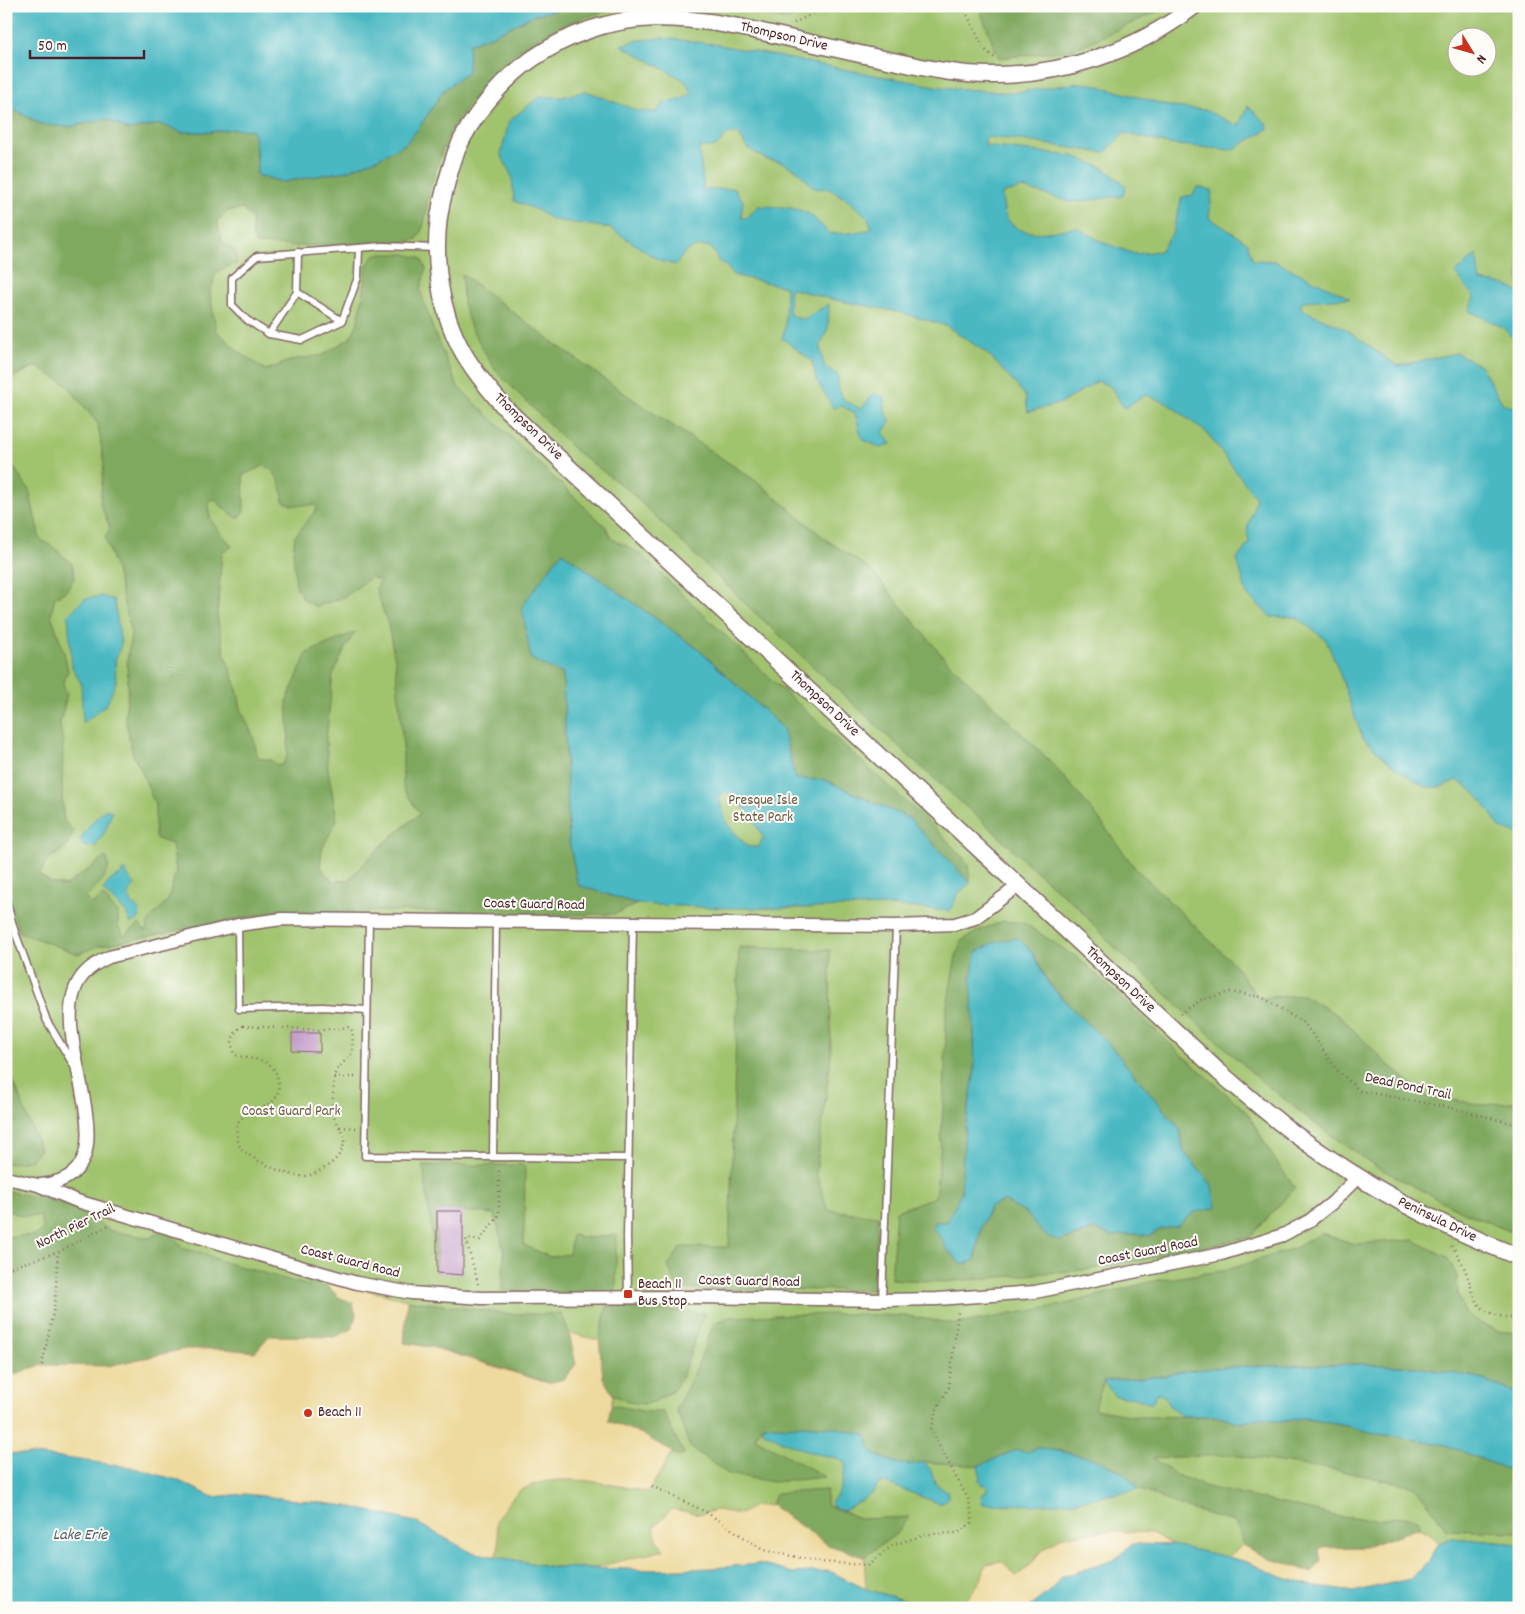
<svg xmlns="http://www.w3.org/2000/svg" width="1525" height="1614" font-family="Dekko,sans-serif">
<style>
.green{fill:#a0c36d;stroke:#75714c;fill-rule:evenodd}
.forest{fill:#80a960;stroke:#656446;fill-rule:evenodd}
.sand{fill:#eeda9e;stroke:#9c7c64}
.water{fill:#4ab8c2;stroke:#4a6c76;fill-rule:evenodd}
.building{fill:#c39cc9}
.lines{fill:none;stroke-linecap:round;stroke-linejoin:round}
.service-casing{stroke:#846665;stroke-width:9}
.minor-casing{stroke:#846665;stroke-width:15}
.tertiary-casing{stroke:#846665;stroke-width:19}
.path{stroke:#846665;stroke-width:2.5;stroke-dasharray:1 4;stroke-linecap:butt}
.service{stroke:#fff;stroke-width:6}
.minor{stroke:#fff;stroke-width:12}
.tertiary{stroke:#fff;stroke-width:16}
.poi-dot{fill:#c8321e;stroke:#fdfcf7;stroke-width:2}
.labels{text-anchor:middle;dominant-baseline:central;stroke-width:4;stroke-linejoin:round;paint-order:stroke}
.street-label{font-size:15px;fill:#4a1f2b;stroke:#fdfcf7}
.park-label{font-size:15px;fill:#685842;stroke:#fdfcf7}
.poi-label{font-size:15px;fill:#4a1f2b;stroke:#fdfcf7;text-anchor:start}
.water-label{font-size:16px;font-style:italic;fill:#4a5c67;stroke:#fdfcf7}
</style>
<rect width="100%" height="100%" fill="#fdfcf7"/>
<filter id="ink" filterUnits="userSpaceOnUse"><feTurbulence type="fractalNoise" baseFrequency=".02" numOctaves="2"/><feDisplacementMap in="SourceGraphic" scale="10" xChannelSelector="R" yChannelSelector="G"/><feConvolveMatrix kernelMatrix="1 2 1 2 8 2 1 2 1" color-interpolation-filters="sRGB"/></filter>
<filter id="wash" filterUnits="userSpaceOnUse"><feTurbulence type="fractalNoise" baseFrequency=".0096" numOctaves="4" result="noise"/><feDisplacementMap in="SourceGraphic" scale="20" xChannelSelector="R" yChannelSelector="G"/><feGaussianBlur stdDeviation="1.12" result="paint"/><feColorMatrix in="noise" values="0 0 0 0 0 0 0 0 0 0 0 0 0 0 0 0 0 1.4 0 .05"/><feComposite in="paint" operator="in"/></filter>
<g filter="url(#wash)">
<rect width="100%" height="100%" fill="#f0ebd2"/>
<path class="green" d="M574,6H1519V1544L1452,1538L1439,1543L1353,1592L1228,1557L1203,1552L1062,1577L1028,1608L944,1606L906,1601L866,1589L829,1571L653,1570L552,1567L470,1552L130,1467L6,1453V98L13,109L419,128ZM1458,38H1488V68H1458Z"/>
<g class="forest">
<path d="M574,6H635C592,12 548,27 513,55C500,66 488,80 477,94C467,105 452,124 447,138C440,155 434,174 429,192C425,210 428,222 417,239L405,242L296,246L255,244L252,234V218L242,209L228,211L217,221L222,242L235,251L237,263L216,272L210,293L216,330L239,352L266,370L292,360L323,355L350,338L357,325L363,297L367,265L375,254H405L421,258L426,269L420,290L434,332L458,387L606,527L612,539L625,545L641,555L773,681L941,834L968,863L970,883L910,819L825,780L795,779L783,728L698,649L562,552L531,659L563,674L569,841L578,885L637,904L615,914L561,915L409,911L269,913L98,946L78,954L19,932L6,891V456L29,490L40,539L53,547L72,564L75,577L66,591L55,597L51,615L64,652L68,671L63,684L67,694L60,724L63,742L62,798L64,821L74,831L66,848L49,859L39,875L52,883L65,886L106,857C115,876 95,885 85,899L93,904L103,896L118,913V926L124,936L139,924L145,931L147,929L149,921L168,900L176,871L172,844L155,838V805L140,767L133,755L125,717L128,691L127,662L131,633L116,570L105,538L110,528L100,503L104,464L98,424L67,385L36,366L13,377L6,403V98L13,109L41,124L68,127L106,119L129,130L160,124L182,132H209L234,129L254,130L257,156V175L283,182L346,171L379,158L405,144L419,128L443,91L468,72V44L493,35L534,15ZM265,465C279,475 282,485 283,501L291,505H316L317,509L295,536L293,553L296,586L304,600L316,607L344,597L371,577L380,581L376,589L388,625L395,660L403,744V788L420,814C393,834 371,854 349,880L333,881L320,867L322,849L337,820L328,769L326,740L333,674L345,649L355,632L307,653L287,700L289,734L287,757L282,765H276L271,760L258,758L253,736L242,712L236,685L225,655L217,617L222,551L232,547C222,530 204,523 210,500L215,499L223,508L239,519L244,511L243,475Z"/>
<path d="M723,6H817L787,20Z"/>
<path d="M978,6H1170L1072,50L999,58Z"/>
<path d="M462,274L555,344L631,398L759,483L824,538L871,570L945,659L1048,759L1092,810L1135,868L1235,965L1258,998L1303,995L1341,1017L1386,1063L1427,1096L1485,1105L1519,1101V1235L1459,1210L1375,1166L1314,1123L1258,1078L1112,945L1077,906L1040,875L988,826L920,766L747,605L628,490L576,451L496,371L471,328L463,303Z"/>
<path d="M1004,921L1024,923L1082,961L1172,1046L1247,1112L1271,1154L1295,1188L1250,1237L1168,1255L1092,1269L944,1282L891,1279L896,1211L935,1197L940,1152L945,1074L946,1011L956,956L962,940L980,930ZM1032,952L1048,982L1077,1014L1107,1042L1180,1129L1183,1151L1212,1185L1195,1212L1176,1227L1161,1229L1149,1236L1138,1234L1112,1236L1096,1229L1077,1236L1045,1235L1027,1214L1004,1201L990,1207L981,1227L975,1260L968,1263L961,1264L946,1248L941,1237L961,1193L965,1127L975,1071L974,1030Z"/>
<path d="M739,947L830,950L831,1056L816,1173L828,1210L878,1216L874,1290L678,1289L668,1266L681,1247H729Z"/>
<path d="M6,1062L40,1149L30,1161L6,1164Z"/>
<path d="M423,1165H525L524,1245L550,1257L569,1254L572,1235L587,1238L616,1235V1293H532L502,1290L504,1252L495,1214L463,1211H437V1273Z"/>
<path d="M6,1191L48,1199L75,1208L111,1231L150,1238L161,1231L173,1236L184,1249L203,1253L221,1261L309,1286L310,1277L320,1279L339,1297L353,1303L356,1315L352,1329L335,1337L269,1336L255,1352L224,1349H186L108,1366L42,1365L6,1377V1237L36,1235L43,1230L40,1216H22L6,1210Z"/>
<path d="M1322,1233L1354,1244L1413,1240L1447,1257L1457,1276L1458,1293L1464,1311L1478,1322L1498,1331L1519,1333V1394L1475,1377L1415,1367L1365,1364L1226,1367L1185,1371L1163,1376L1104,1381L1094,1409L1139,1417L1215,1416L1242,1423L1259,1418L1281,1422L1302,1418L1346,1426L1379,1434L1443,1444L1519,1474V1532L1446,1530L1434,1511L1414,1486L1336,1470L1231,1455L1153,1458L1176,1475L1207,1487L1341,1517L1375,1520L1406,1516L1419,1521V1528L1365,1547L1319,1548L1321,1562L1312,1573L1289,1564L1269,1559L1243,1545L1237,1523L1183,1507L1139,1489L1122,1472L1112,1466L1062,1451L1038,1448L1027,1452L1016,1450L978,1466L924,1462L910,1465L898,1464L872,1453L865,1435L837,1428L804,1425L789,1427L762,1425L755,1438L825,1477L773,1482L728,1474L690,1447L676,1409L695,1372L714,1323L730,1317L778,1315L847,1314L907,1316L957,1324L1062,1305L1153,1281L1227,1270L1295,1248Z"/>
<path d="M407,1300L508,1314H562L569,1333L576,1364L564,1379L549,1383L435,1348L404,1343Z"/>
<path d="M607,1306L705,1313L682,1376L673,1391L654,1402L643,1404L629,1402L613,1395L603,1378L599,1340Z"/>
<path d="M611,1405L648,1412H663L684,1454L679,1457L642,1434L608,1421Z"/>
<path d="M827,1490L826,1505L862,1519L910,1517L895,1535L864,1557L828,1545L771,1505L776,1493Z"/>
</g>
<g class="sand">
<path d="M320,1279L407,1300L404,1343L435,1348L548,1383L564,1379L576,1364L569,1333L599,1340L603,1378L613,1395L608,1421L642,1434L672,1452L648,1492C610,1484 557,1470 521,1490C513,1494 502,1512 496,1520L499,1546L495,1557L470,1552L415,1522L347,1506L245,1494L212,1497L177,1480L65,1458L6,1453V1377L42,1365L108,1366L186,1349H224L255,1352L269,1336L335,1337L352,1329L356,1315L353,1303L339,1297Z"/>
<path d="M771,1505L828,1545L864,1557L866,1589L829,1571L793,1573L759,1564L714,1568L653,1570L593,1568L664,1550L657,1539L653,1528L672,1509L700,1514L717,1510L741,1514L754,1506Z"/>
<path d="M1419,1528L1429,1533L1439,1543L1429,1562L1410,1579L1353,1592L1317,1587L1284,1578L1247,1562L1228,1557L1243,1545L1269,1559L1289,1564L1312,1573L1321,1562L1319,1548L1365,1547Z"/>
<path d="M1107,1531L1152,1533L1172,1545L1132,1544L1114,1560L1062,1577L1051,1590L1028,1608L962,1606L981,1580L986,1564L1002,1561L1016,1576L1029,1567L1039,1553L1063,1536Z"/>
</g>
<g class="water">
<path d="M6,6H574L534,15L493,35L469,44L468,72L443,91L419,128L405,144L379,158L346,171L283,182L257,175V156L253,130L234,129L209,132H182L160,124L129,130L106,119L67,127L41,124L13,109L6,98Z"/>
<path d="M664,38L714,44L869,74L941,87L1012,93L1078,83L1092,84L1173,107L1205,110L1238,126L1248,106L1266,123L1268,129L1232,150L1168,144L1125,133L1104,153L1021,140L986,137L985,146L1073,156L1104,168L1126,186L1123,196L1071,202L1023,188L1002,194C1003,200 1003,211 1006,217C1019,241 1056,231 1076,227L1104,243L1135,254L1160,251L1173,232L1182,197L1193,195L1197,187L1212,190L1209,218L1247,242L1253,260L1274,261L1350,298L1302,301L1301,309L1344,328L1397,366L1457,353L1481,366L1503,404L1519,409V834L1500,828L1490,812L1476,794L1457,780L1440,787H1425L1392,765L1362,737L1337,666L1326,640L1296,617H1271L1247,595L1237,559L1249,543L1247,530L1256,498L1207,433L1167,403L1146,395L1124,408L1111,387L1098,381L1061,403L1028,412L1025,395L988,354L947,326L899,312L826,298L790,288L789,311L793,317L804,319L829,304L828,328L820,347L824,366L838,375V387L844,400L861,409L874,393L885,398V411L891,421L883,432L891,444L881,448L862,439L855,413L840,405L834,409L817,381L812,361L782,338L785,327L786,287L733,275L727,267L718,260L711,247C691,245 686,249 676,265L660,261L610,228L553,220L537,210L514,201L512,177L501,154L509,121L539,97H562L586,91L638,111L656,112L664,103L680,100L692,94L685,81L621,45L639,40ZM728,134H739L747,148L766,159L781,162L797,170L815,189L827,188L847,199L868,218L872,229L850,233L830,234C823,228 817,219 809,214C795,206 774,207 758,206L747,218H741L743,201L734,188L704,190L699,147H716Z"/>
<path d="M1476,255L1480,281L1507,285L1519,293V364L1515,362L1513,338L1502,327L1469,311L1474,297L1455,273Z"/>
<path d="M562,552L698,649L783,728L795,779L825,780L910,819L970,883L958,894L950,911L893,906L808,908H725L637,904L578,885L569,841L563,674L531,659L522,606ZM724,791C743,799 753,820 763,837L759,847H748L727,824L719,799Z"/>
<path d="M102,596L114,600L121,644L115,661L116,682L107,704L83,723L81,683L72,667L68,615L84,599Z"/>
<path d="M106,809L112,812L105,832L95,847L83,846L80,840C87,828 95,818 106,809Z"/>
<path d="M122,871H126L128,877L136,885L129,892C129,901 133,905 140,910L139,918L131,924L126,912L103,891C107,883 112,878 121,875Z"/>
<path d="M1018,938L1032,952L1048,983L1077,1014L1107,1042L1180,1129L1183,1151L1212,1185L1216,1208L1195,1212L1176,1227L1161,1229L1149,1236L1138,1234L1112,1236L1096,1229L1059,1241L1045,1235L1027,1214L1004,1201L990,1207L981,1227L975,1260L968,1263L961,1264L946,1248L941,1237L933,1230L935,1222H947L961,1193L965,1127L975,1071L974,1030L971,979L976,952L995,942Z"/>
<path d="M1365,1364L1415,1367L1475,1377L1519,1394V1474L1443,1444L1379,1434L1346,1426L1303,1418L1281,1422L1259,1418L1242,1423L1215,1416H1182L1170,1406L1166,1397L1158,1393L1151,1404L1136,1398L1115,1396L1103,1381L1163,1376L1185,1371L1226,1367Z"/>
<path d="M762,1425L789,1427L804,1425L837,1428L866,1435L872,1453C890,1463 904,1467 924,1462L931,1470L935,1483L948,1493V1497L943,1503H938L883,1482L877,1485L873,1493L845,1511L832,1506L830,1502C843,1494 843,1477 846,1463L837,1458L812,1453L780,1440L762,1431Z"/>
<path d="M1038,1448C1072,1453 1117,1459 1139,1489L1079,1501L1033,1505L982,1504L981,1495L987,1491V1486L982,1484L979,1480L980,1475L978,1466L1016,1450L1027,1452Z"/>
<path d="M6,1453L65,1458L130,1467L177,1480L213,1497L245,1494L347,1506L415,1522L471,1552L552,1567L653,1570L714,1568L759,1564L793,1573L829,1571L866,1589L906,1601L944,1606L982,1608H6Z"/>
<path d="M1452,1538L1519,1544V1608H1028L1051,1590L1062,1577L1114,1560L1132,1544L1172,1545L1228,1557L1247,1562L1284,1578L1317,1587L1353,1592L1410,1579L1429,1562L1439,1543Z"/>
</g>
<g id="blocks">
<g class="building">
<path d="M292,1033H320V1052L292,1051Z"/>
<path d="M437,1211H463V1275L437,1273Z"/>
</g>
</g>
</g>
<g filter="url(#ink)">
<use href="#blocks" fill-opacity="0" stroke="#846665" stroke-width="1"/>
<g class="lines">
<g class="service-casing">
<g id="service">
<path d="M359,248L358,277L342,321L302,340L269,334L247,320L232,305V278L257,256L383,246L436,248"/>
<path d="M297,292L342,321"/>
<path d="M269,334L297,292L298,252"/>
<path d="M6,900L14,929L47,1021L74,1066"/>
<path d="M369,920L365,1156L628,1158"/>
<path d="M238,925L239,1009L323,1007L366,1010"/>
<path d="M493,1156L496,921"/>
<path d="M628,1297L627,1237L633,923"/>
<path d="M882,1300L896,926"/>
</g>
</g>
<g class="minor-casing">
<g id="minor">
<path d="M6,1178L38,1185L77,1201L311,1270L357,1283L411,1293L482,1298L695,1297L882,1300L937,1299L1035,1292L1221,1254L1283,1235L1309,1221L1332,1203L1358,1177"/>
<path d="M41,1185C145,1174 35,1028 84,974C91,966 100,961 109,957L238,925L282,919L896,926L955,924L975,918L1018,886"/>
</g>
</g>
<g class="tertiary-casing">
<path id="tertiary" d="M1194,6C1137,51 1062,76 990,75C959,75 928,69 898,62C858,54 819,45 780,36C688,15 615,2 532,59C502,80 470,118 456,152C452,164 448,176 445,189C430,241 436,306 464,354C476,374 491,392 507,410L1219,1072C1244,1093 1269,1115 1296,1135C1364,1185 1440,1226 1519,1257"/>
</g>
<g class="path">
<path d="M963,6L984,49L996,59"/>
<path d="M794,23L829,6"/>
<path d="M1180,1014L1201,1000L1230,992L1262,997L1305,1024L1336,1069L1360,1091L1452,1108L1519,1125"/>
<path d="M243,1026L322,1030L349,1027L353,1032L352,1053L336,1071L334,1077C334,1089 331,1103 334,1115C335,1125 345,1132 344,1143C343,1151 336,1160 329,1165C322,1170 314,1175 305,1176C288,1178 252,1159 240,1148C238,1140 234,1128 239,1121C247,1108 284,1111 278,1080C277,1074 275,1070 271,1066C261,1057 245,1060 234,1054C230,1042 232,1032 243,1026Z"/>
<path d="M334,1077H355"/>
<path d="M340,1127L356,1128"/>
<path d="M1451,1246C1455,1249 1457,1254 1460,1259C1480,1297 1464,1313 1519,1319"/>
<path d="M6,1269L58,1252L109,1225"/>
<path d="M478,1284L466,1239L480,1240L499,1215V1168"/>
<path d="M42,1365L55,1303L58,1252"/>
<path d="M652,1486L706,1512L763,1550L820,1562L868,1565L893,1545L928,1534L958,1533L973,1522L969,1501L931,1430L937,1409L949,1387L958,1312"/>
</g>
<use href="#service" class="service"/>
<use href="#minor" class="minor"/>
<use href="#tertiary" class="tertiary"/>
</g>
</g>
<g class="poi-dot">
<rect x="623" y="1289" width="10" height="10" rx="2.5"/>
<circle cx="308" cy="1413" r="5"/>
</g>
<g class="labels">
<g class="street-label">
<text transform="translate(784 37) rotate(13)">Thompson Drive</text>
<text transform="translate(528 427) rotate(44)">Thompson Drive</text>
<text transform="translate(824 704) rotate(43)">Thompson Drive</text>
<text transform="translate(534 905) rotate(1)">Coast Guard Road</text>
<text transform="translate(1120 980) rotate(43)">Thompson Drive</text>
<text transform="translate(1408 1087) rotate(12)">Dead Pond Trail</text>
<text transform="translate(1437 1220) rotate(26)">Peninsula Drive</text>
<text transform="translate(76 1227) rotate(-26)">North Pier Trail</text>
<text transform="translate(1148 1252) rotate(-11)">Coast Guard Road</text>
<text transform="translate(350 1262) rotate(14)">Coast Guard Road</text>
<text transform="translate(749 1282) rotate(1)">Coast Guard Road</text>
</g>
<g class="park-label">
<text x="763" y="801">Presque Isle<tspan x="763" dy="17">State Park</tspan></text>
<text x="291" y="1112">Coast Guard Park</text>
</g>
<g class="poi-label">
<text x="638" y="1285">Beach 11<tspan x="638" dy="17">Bus Stop</tspan></text>
<text x="318" y="1413">Beach 11</text>
</g>
<g class="water-label">
<text x="80" y="1535">Lake Erie</text>
</g>
</g>
<rect width="1525" height="1614" fill="none" stroke="#fdfcf7" stroke-width="25"/>
<g transform="translate(1472 52) rotate(127)"><circle r="24" fill="#fdfcf7" stroke="#b5a4a5"/>
<path d="M0-4L9 19L0 12L-9 19Z" fill="#c8321e"/>
<text y="-8" font-size="14" font-weight="bold" text-anchor="middle" fill="#4a1f2b">N</text>
</g>
<path d="M30 50v8h114v-8" fill="none" stroke="#4a1f2b" stroke-width="2.5"/>
<text x="38" y="50" font-size="15" fill="#4a1f2b" stroke="#fdfcf7" stroke-width="4" paint-order="stroke">50 m</text>
</svg>
